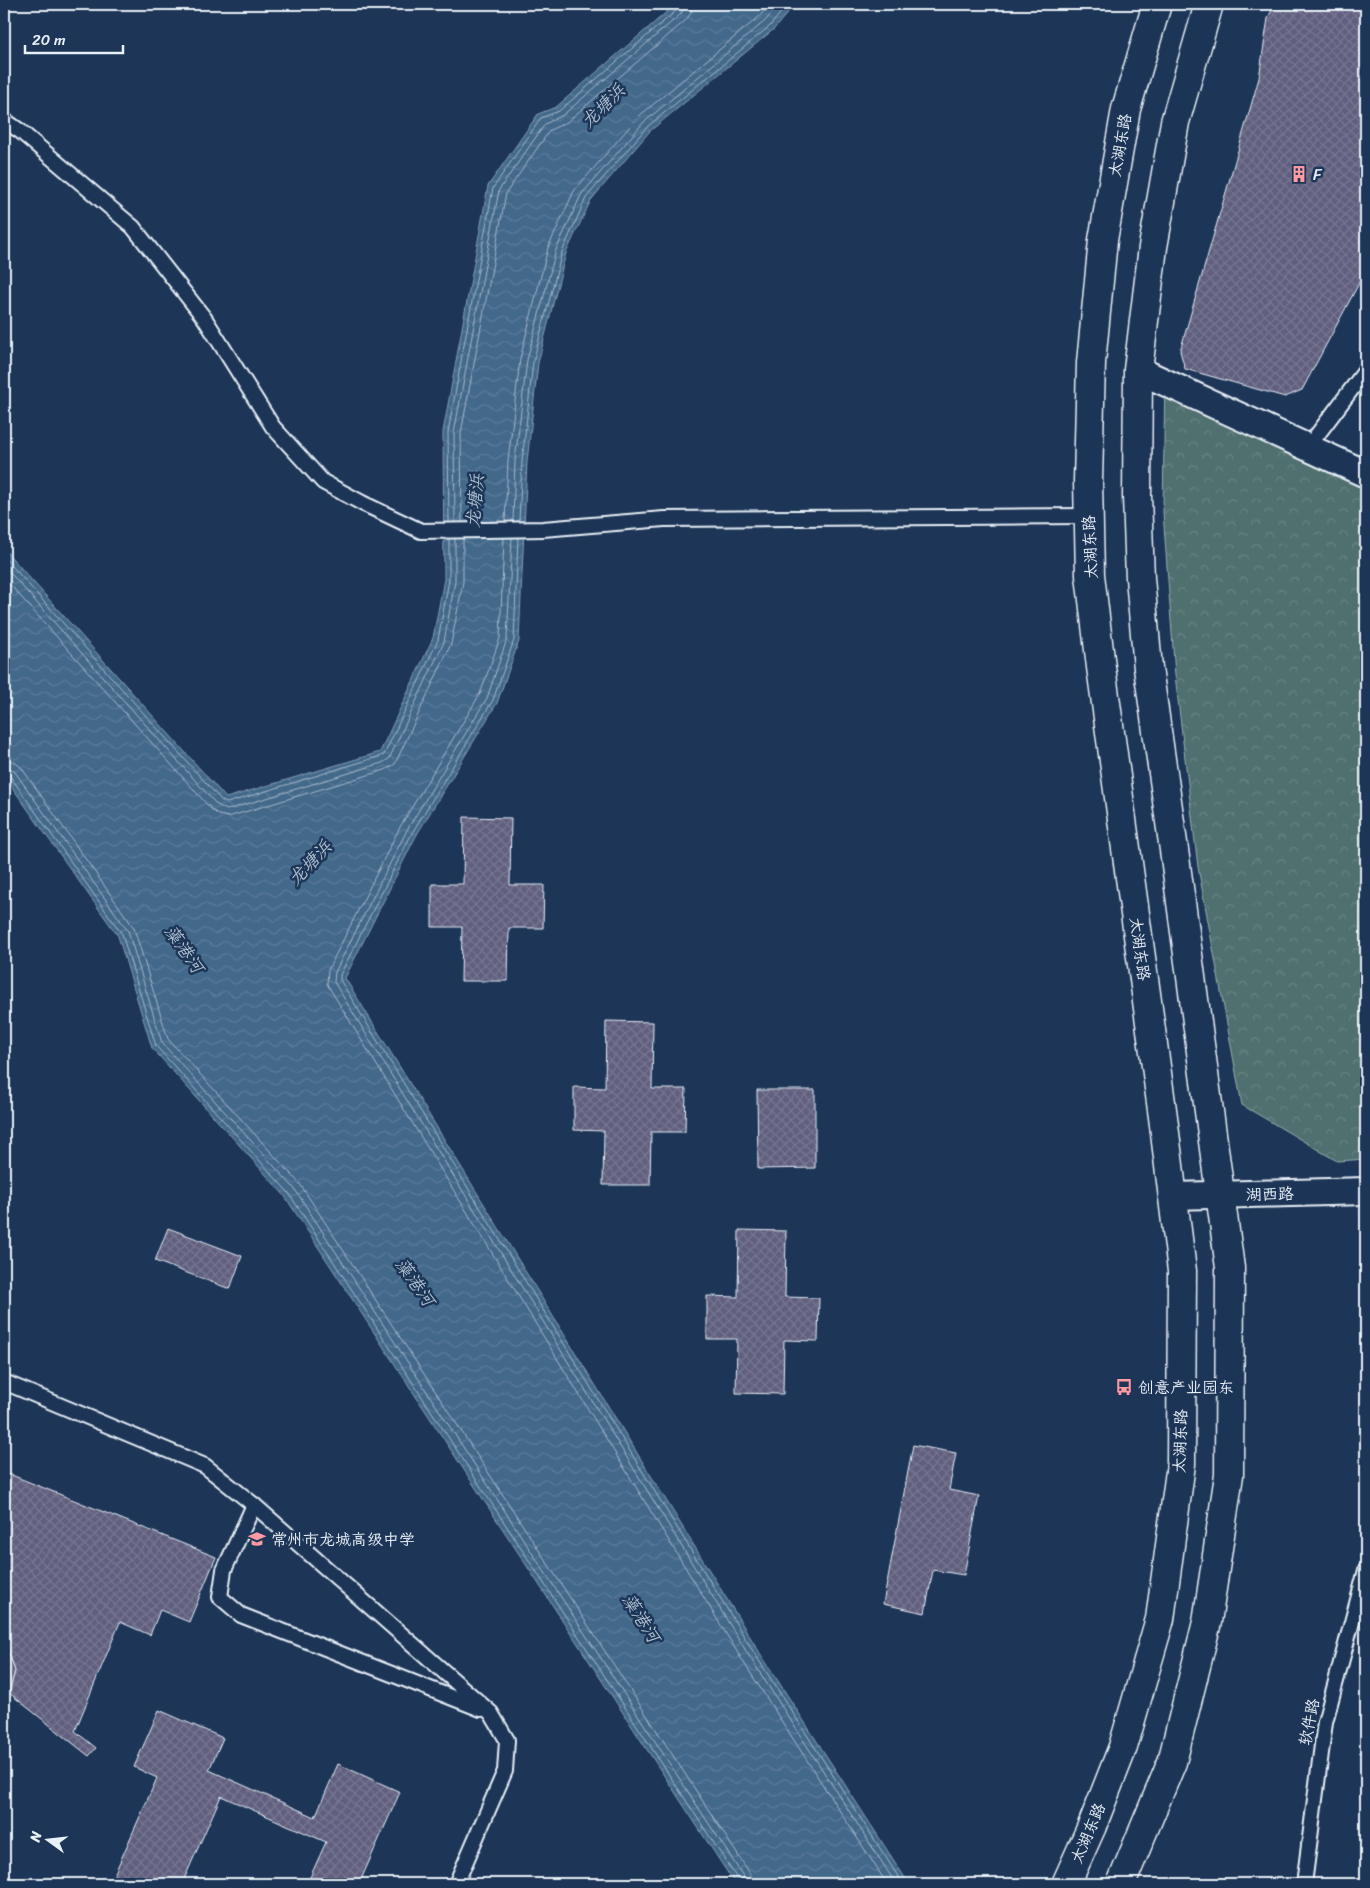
<svg xmlns="http://www.w3.org/2000/svg" width="1370" height="1888" font-family="Sriracha,'LXGW WenKai TC',sans-serif">
<style>
.park{fill:url(#park-crowns);stroke:#9cb0b3}
.water{fill:url(#water-waves);stroke:#849eb6}
.lines{fill:none;stroke-linecap:round;stroke-linejoin:round}
.shore{stroke:#a6bacc;stroke-width:1}
.building{fill:url(#building-cross-hatch);stroke:#e8f1f8}
.service-casing{stroke:#e8f1f8;stroke-width:18}
.minor-casing{stroke:#e8f1f8;stroke-width:30}
.secondary-casing{stroke:#e8f1f8;stroke-width:31}
.service{stroke:#1d3557;stroke-width:14}
.minor{stroke:#1d3557;stroke-width:26}
.secondary{stroke:#1d3557;stroke-width:28}
.labels{text-anchor:middle;dominant-baseline:central;stroke-width:5;stroke-linejoin:round;paint-order:stroke}
.street-label{font-size:16px;fill:#e8f1f8;stroke:#1d3557}
.poi-label{font-size:16px;fill:#e8f1f8;stroke:#1d3557;text-anchor:start}
.water-label{font-size:18px;font-style:italic;fill:#aec1d2;stroke:#1d3557}
</style>
<defs>
<pattern id="park-crowns" width="20" height="18" patternUnits="userSpaceOnUse" patternTransform="scale(1.25)"><rect width="20" height="18" fill="#506f6e"/><path d="M2 6a3 3 0 1 1 6 0M12 15a3 3 0 1 1 6 0" fill="none" stroke="#698483"/></pattern>
<pattern id="water-waves" width="16" height="10" patternUnits="userSpaceOnUse" patternTransform="scale(1.25)"><rect width="16" height="10" fill="#42678a"/><path d="M0 5q4-4 8 0t8 0" fill="none" stroke="#5d7d9b"/></pattern>
<pattern id="building-cross-hatch" width="8" height="8" patternUnits="userSpaceOnUse" patternTransform="scale(1.25)"><rect width="8" height="8" fill="#605e7e"/><path d="M0 0l8 8M0 8l8-8" fill="none" stroke="#777691"/></pattern>
</defs>
<rect width="100%" height="100%" fill="#1d3557"/>
<filter id="ink" filterUnits="userSpaceOnUse"><feTurbulence type="fractalNoise" baseFrequency=".02" numOctaves="2"/><feDisplacementMap in="SourceGraphic" scale="10" xChannelSelector="R" yChannelSelector="G"/><feConvolveMatrix kernelMatrix="1 2 1 2 8 2 1 2 1" color-interpolation-filters="sRGB"/></filter>
<g filter="url(#ink)">
<path class="park" d="M1165,373L1366,464V1159L1337,1161L1242,1105L1198,867L1175,675L1163,512Z"/>
<path class="water" d="M676,4H795L774,29L650,131L591,200L566,253L538,363L527,462L519,641L497,703L416,836L345,978L760,1653L909,1884H735L284,1195L152,1048L118,936L4,776V549L226,798L380,752L433,638L444,579L443,432L488,186L538,114L556,107Z"/>
<g class="lines">
<g class="shore">
<path d="M505,521L508,461L520,359L548,248L574,191L638,117L760,16L770,4"/>
<path d="M513,521L515,461L527,360L556,250L581,195L643,123L765,21L780,4"/>
<path d="M519,521L522,462L533,362L562,252L586,198L647,127L770,26L788,4"/>
<path d="M449,522L448,432L493,188L541,118L559,111L677,10L679,4"/>
<path d="M455,522L454,433L499,190L545,124L563,115L681,14L685,4"/>
<path d="M462,522L461,433L506,193L550,130L567,122L686,20L691,13L693,4"/>
<path d="M504,538L500,638L480,694L400,827L328,970L327,984L744,1663L887,1884"/>
<path d="M512,538L507,639L487,698L407,830L335,972L334,982L751,1659L896,1884"/>
<path d="M518,538L514,640L493,700L412,833L340,975V980L756,1656L903,1884"/>
<path d="M4,557L222,801L227,803L384,755L438,640L449,580V539"/>
<path d="M4,566L217,805L227,810L382,763L389,759L444,642L455,581V539"/>
<path d="M4,578L212,810L219,815L228,817L385,770L395,764L451,644L463,582V538"/>
<path d="M4,760L13,761L21,767L134,928L168,1039L300,1184L749,1872L753,1884"/>
<path d="M4,767L10,768L15,772L128,931L162,1043L294,1188L743,1876L745,1884"/>
<path d="M4,773L10,776L122,934L156,1046L288,1192L738,1880L739,1884"/>
</g>
</g>
<g class="building">
<path d="M1275,4H1366V270L1302,390L1285,397L1185,369L1180,351L1259,78L1268,18Z"/>
<path d="M464,817L511,818L510,885H544L543,928H509L508,981H461L462,927H432V884H463Z"/>
<path d="M606,1021L653,1022L652,1089H686L685,1132H651L650,1185H603L604,1131L574,1130V1087L605,1088Z"/>
<path d="M757,1090H815V1168L758,1169Z"/>
<path d="M168,1228L242,1256L230,1289L155,1261Z"/>
<path d="M739,1230L786,1231L785,1297L819,1298L818,1341L784,1340L783,1394L736,1393L737,1339H707V1296L738,1297Z"/>
<path d="M913,1445L956,1453L949,1490L979,1496L964,1575L933,1570L925,1613L883,1604Z"/>
<path d="M4,1472L216,1557L189,1622L160,1610L150,1635L120,1622L75,1731L96,1748L89,1756L9,1693L15,1671L7,1647L4,1643Z"/>
<path d="M4,1643L7,1647L15,1671L9,1693L4,1698Z"/>
<path d="M159,1710L223,1738L209,1770L315,1817L338,1764L400,1792L359,1884H307L326,1842L221,1796L182,1884H110L157,1778L134,1767Z"/>
</g>
<g class="lines">
<g class="service-casing">
<g id="service">
<path d="M4,120L20,131L133,227L205,319L273,427L323,482L362,503L421,531L543,529L664,519L1088,516"/>
<path d="M1308,447L1366,370"/>
<path d="M4,1382L205,1466L254,1505L491,1713L507,1740L505,1771L456,1884"/>
<path d="M254,1505L224,1570L220,1597L241,1615L481,1709"/>
<path d="M1304,1884L1325,1722L1366,1570"/>
</g>
</g>
<g class="minor-casing">
<g id="minor">
<path d="M1138,370L1366,474"/>
<path d="M1173,1196L1366,1191"/>
</g>
</g>
<g class="secondary-casing">
<g id="secondary">
<path d="M1066,1884L1092,1826L1123,1747L1160,1619L1181,1464L1182,1271L1163,1117L1101,667L1090,575L1088,481L1091,363L1103,240L1126,109L1157,4"/>
<path d="M1121,1884L1172,1762L1207,1622L1229,1475L1230,1268L1174,850L1148,668L1140,578L1137,496L1138,370L1153,247L1175,122L1209,4"/>
</g>
</g>
<use href="#service" class="service"/>
<use href="#minor" class="minor"/>
<use href="#secondary" class="secondary"/>
</g>
</g>
<defs>
<g id="building-bare" transform="scale(1.35)"><path d="M-4-6H4V6H1V3H-1V6H-4ZM-2.5-4.3h1.7v1.8h-1.7ZM.8-4.3h1.7v1.8H.8ZM-2.5-1h1.7V.8h-1.7ZM.8-1h1.7V.8H.8Z" fill="#ff9aa2" stroke="#1d3557" stroke-width="2.5" paint-order="stroke"/></g>
<g id="bus-bare" transform="scale(1.35)"><path d="M-5-6H5V4H4V6H2V4H-2V6H-4V4H-5ZM-3.5-4V0h7V-4ZM-3.5 1.2v1.5H-2V1.2ZM2 1.2v1.5H3.5V1.2Z" fill="#ff9aa2" stroke="#1d3557" stroke-width="2.5" paint-order="stroke"/></g>
<g id="school-bare" transform="scale(1.35)"><path d="M0-5L7-2L0 1L-7-2ZM-4 1L0 2.5L4 1V4Q0 6-4 4Z" fill="#ff9aa2" stroke="#1d3557" stroke-width="2.5" paint-order="stroke"/></g>
</defs>
<g fill-rule="evenodd">
<use href="#building-bare" x="1299" y="174"/>
<use href="#bus-bare" x="1124" y="1387"/>
<use href="#school-bare" x="257" y="1539"/>
</g>
<g class="labels">
<g class="street-label">
<text transform="translate(1120 145) rotate(-80)">太湖东路</text>
<text transform="translate(1090 547) rotate(-93)">太湖东路</text>
<text transform="translate(1140 949) rotate(82)">太湖东路</text>
<text transform="translate(1270 1194) rotate(-1)">湖西路</text>
<text transform="translate(1180 1441) rotate(-88)">太湖东路</text>
<text transform="translate(1309 1722) rotate(-79)">软件路</text>
<text transform="translate(1088 1833) rotate(-67)">太湖东路</text>
</g>
<g class="poi-label">
<text x="1313" y="174">F</text>
<text x="1138" y="1387">创意产业园东</text>
<text x="271" y="1539">常州市龙城高级中学</text>
</g>
<g class="water-label">
<text transform="translate(603 106) rotate(-45)">龙塘浜</text>
<text transform="translate(475 501) rotate(-85)">龙塘浜</text>
<text transform="translate(310 863) rotate(-47)">龙塘浜</text>
<text transform="translate(184 949) rotate(55)">藻港河</text>
<text transform="translate(415 1282) rotate(55)">藻港河</text>
<text transform="translate(641 1618) rotate(58)">藻港河</text>
</g>
</g>
<rect width="1370" height="1888" fill="none" stroke="#1d3557" stroke-width="20"/>
<rect x="10" y="10" width="1350" height="1868" fill="none" stroke="#e8f1f8" stroke-width="2" filter="url(#ink)"/>
<g transform="translate(48 1840) rotate(285)" stroke="#1d3557" stroke-width="4" paint-order="stroke">
<path d="M0-4L9 19L0 12L-9 19Z" fill="#e8f1f8"/>
<text y="-8" font-size="14" font-weight="bold" text-anchor="middle" fill="#e8f1f8">N</text>
</g>
<path d="M25 45v8h98v-8" fill="none" stroke="#e8f1f8" stroke-width="2.5"/>
<text x="32" y="45" font-size="15" fill="#e8f1f8" stroke="#1d3557" stroke-width="4" paint-order="stroke">20 m</text>
</svg>
